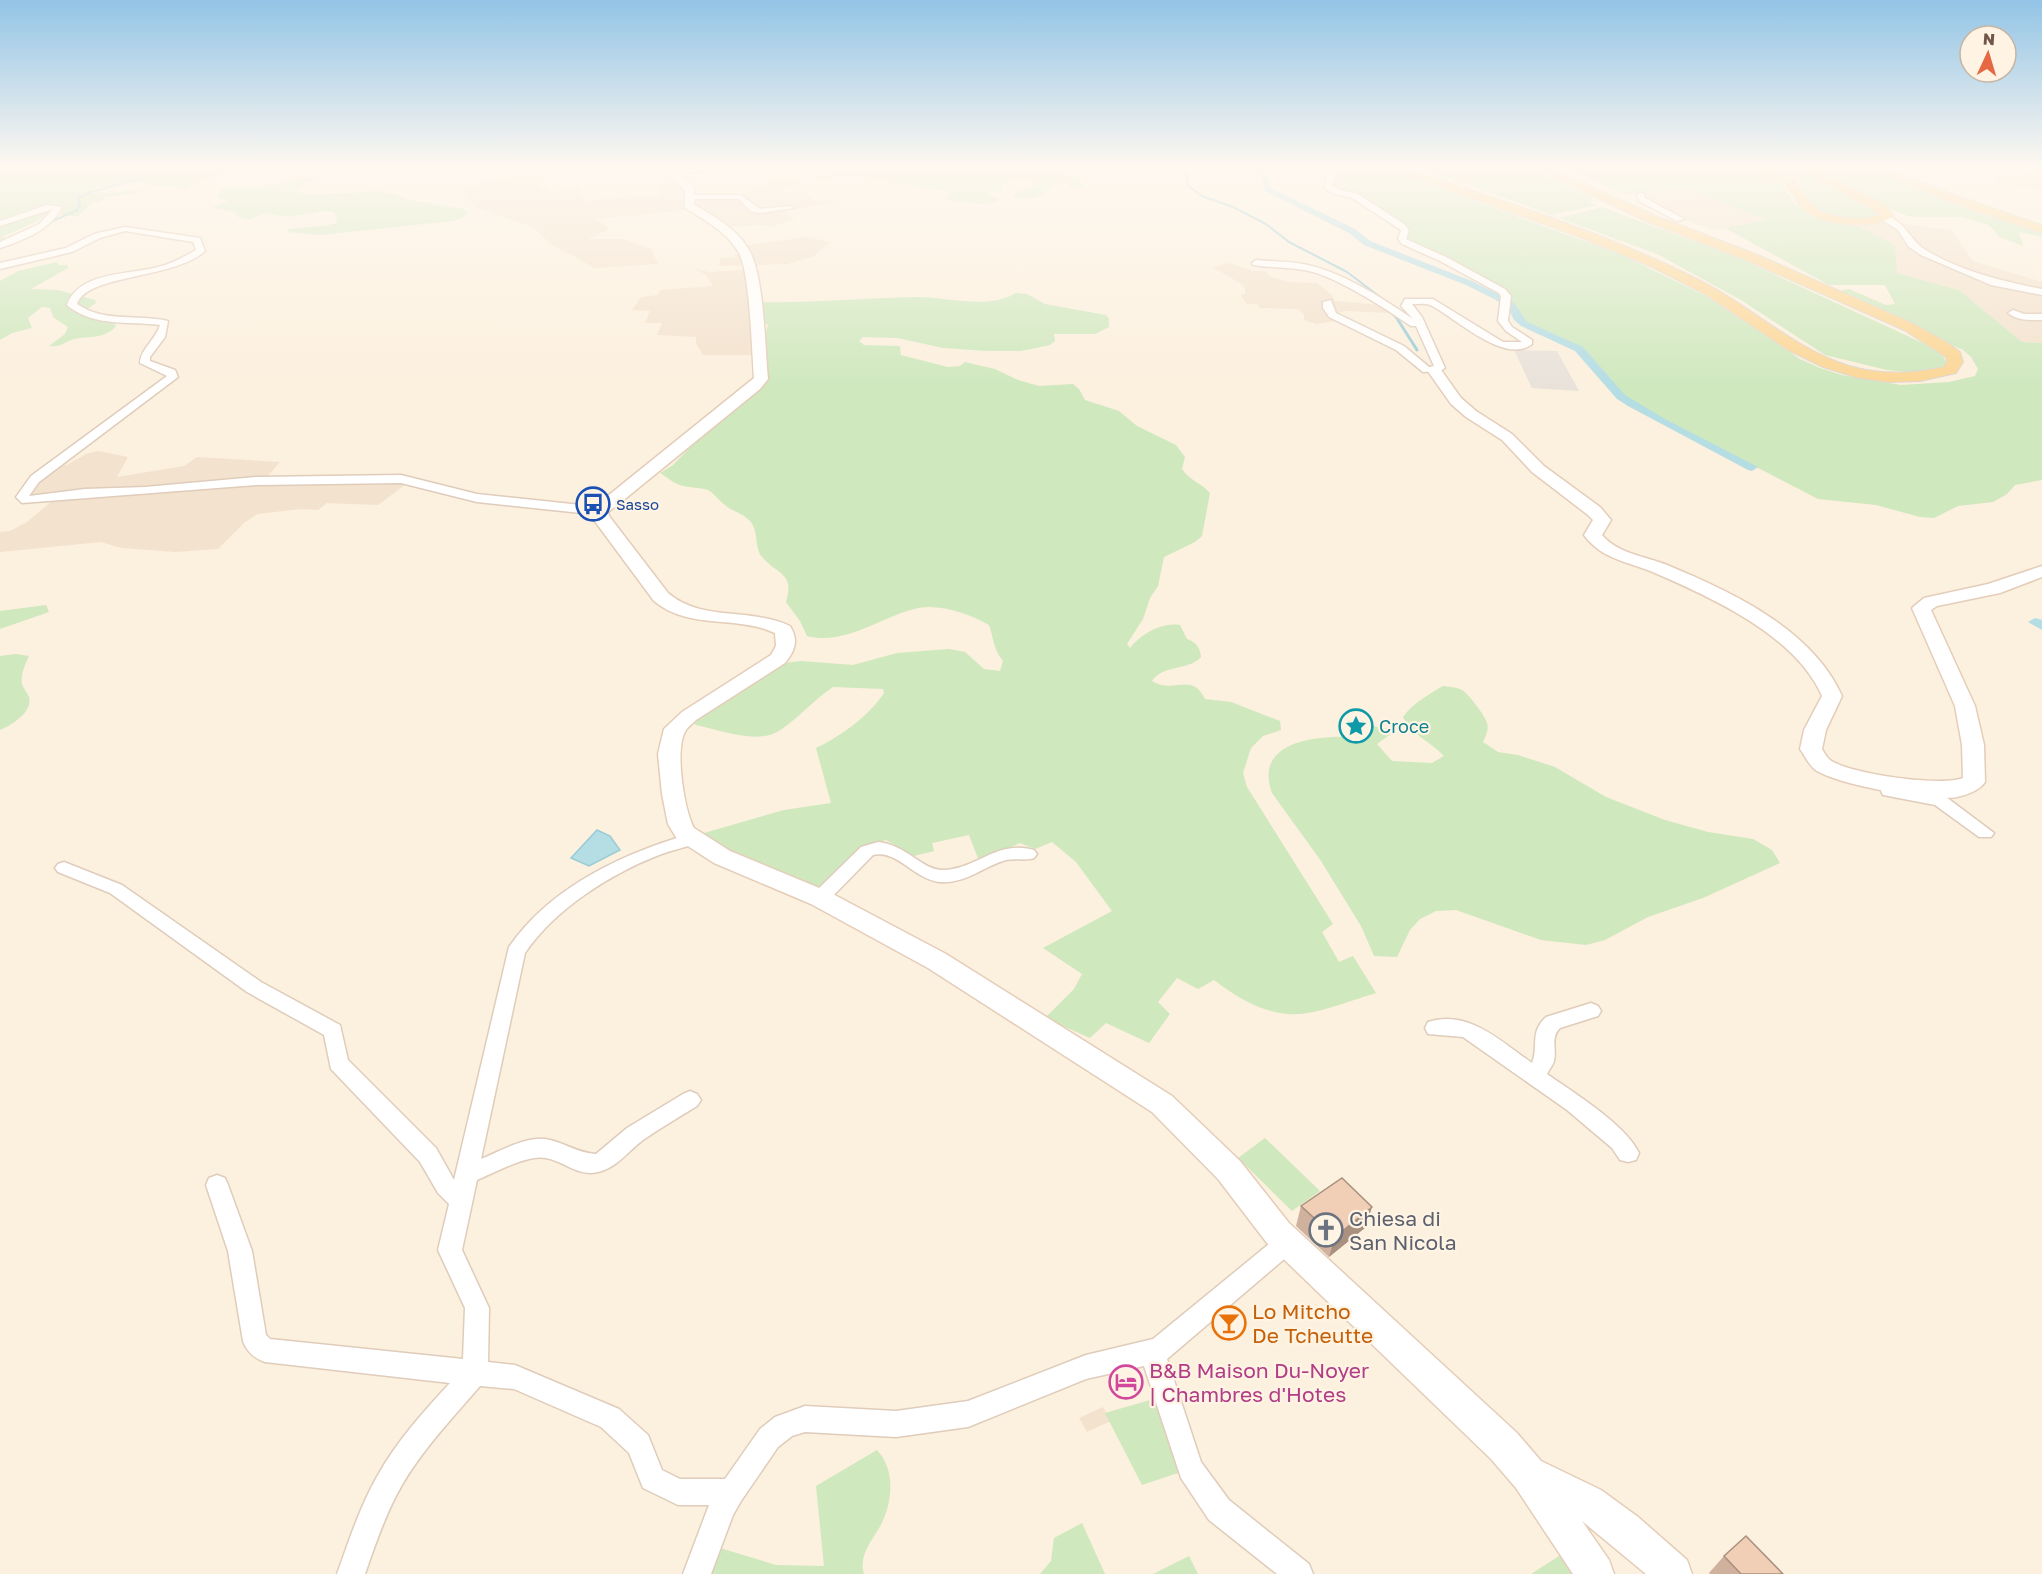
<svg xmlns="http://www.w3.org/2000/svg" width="2042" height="1574" font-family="'Golos Text',sans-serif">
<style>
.residential{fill:#f3e2cd}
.industrial{fill:#e9e2da}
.green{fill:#cfe8be}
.water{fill:#b4dde4;stroke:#9accd6;stroke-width:1.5}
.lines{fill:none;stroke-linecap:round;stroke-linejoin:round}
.stream-far1{stroke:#9accd6;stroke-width:2}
.stream{stroke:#9accd6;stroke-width:3}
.canal{fill:#b4dde4;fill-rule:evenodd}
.street-casing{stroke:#dfccbb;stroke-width:3}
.secondary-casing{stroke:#e4cdb9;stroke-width:3}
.primary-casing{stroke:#ddd6d3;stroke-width:2}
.street{fill:#fff;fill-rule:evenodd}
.secondary{fill:#fff;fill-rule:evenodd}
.primary{fill:#fbd696;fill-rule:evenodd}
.wall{fill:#cfb19d}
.shaded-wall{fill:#a9907f}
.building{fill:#f1ceb6;stroke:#a9907f;stroke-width:1.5}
.labels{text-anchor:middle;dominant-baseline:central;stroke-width:4.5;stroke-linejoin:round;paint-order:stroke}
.far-transit-label{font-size:15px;fill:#164399;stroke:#fff4e4;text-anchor:start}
.culture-label{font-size:18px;fill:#0d838f;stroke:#fff4e4;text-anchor:start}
.near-worship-label{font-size:21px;fill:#5b616d;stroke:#fff4e4;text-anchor:start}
.near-food-label{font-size:21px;fill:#c56008;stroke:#fff4e4;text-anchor:start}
.near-hotel-label{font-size:21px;fill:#b23c85;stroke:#fff4e4;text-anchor:start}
</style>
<rect width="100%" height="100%" fill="#fcf0de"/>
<g class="residential">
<path d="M1992,167H2042V189L1999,184Z"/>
<path d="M528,173L553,175L537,183L549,192L578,189L585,201L659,195L656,184L687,181L695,196H738L783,177L803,180L780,192H807V196L814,200H833V203L784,211L795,219L771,227L760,225L725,227L745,246L807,237L830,242L814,256L788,264L719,266L720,258L735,257L734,254H739L738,249L711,222L688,210L596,219L610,229L587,239H623L651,249L658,264L595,268L551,244L533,227L476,208L467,197L464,187Z"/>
<path d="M1687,188L1768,221L1716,230L1663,214L1632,194Z"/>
<path d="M1852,223H1896L1951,230L1973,261L2042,282V343L2022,342L1959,290L1897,273Z"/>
<path d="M1230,263L1252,271H1265L1271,277L1290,282L1317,283L1332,295L1335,301L1381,305L1388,313L1345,311L1338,313L1349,319L1316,324L1304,320V314L1297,309L1260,308L1257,304H1247L1241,295L1245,294V289L1240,283L1212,267Z"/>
<path d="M694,269L710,272L753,269L764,355H703L696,343V337L657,335L662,323H645L650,311L632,310L641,297L658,295L660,290L713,286L706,275Z"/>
<path d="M98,451L128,457L117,477L184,466L197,457L280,462L267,477L359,475L414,478L378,505L327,503L318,510L300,509L258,514L245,522L218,549L175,552L121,548L101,542L0,552V532L10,531L27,522L52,501L29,503L19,501L16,497L23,486L47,466L67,465L86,454Z"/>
<path d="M1103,1407L1111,1421L1087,1432L1079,1418Z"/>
</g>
<path class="industrial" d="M1514,350L1557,351L1579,391L1532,388Z"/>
<g class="green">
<path d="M0,167H235L185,189H178L180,186H156L140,182L98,187L89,192L108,193L146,189L136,193L105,197L104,200L92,203L78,216H60L64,205L43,207L0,222Z"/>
<path d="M737,167H1081V170L1055,172L1079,177L1080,182L1086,187L1084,189L1070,188L1068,184L1063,182L1052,185C1045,198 1028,200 1013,197L1017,192L1035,187L1029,178L1016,179L1001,185L1002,190L989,193V195L999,199L998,202L984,204L948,200L944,198L948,196L950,191L945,190C910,189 878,175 843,176C832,176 823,182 811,178L837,173V170L810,168L785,173L751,168L690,175L679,173Z"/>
<path d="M1332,167H1382L1620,254L1706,296L1800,359L1820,368L1842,375L1901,385L1949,382L1975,376L1978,369L1971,357L1963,350L1834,292L1849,289L1886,305L1895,304L1885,285H1829L1725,228L1767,220L1687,188L1626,194L1563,167H1748L1780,180L1794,203L1812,216L1852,223L1895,245L1897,273L1959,290L2022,342L2042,343V480L2015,485L2007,494L1993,502L1958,506L1934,518L1920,517L1876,505L1818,499L1636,405L1618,392L1612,380L1583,351L1560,337L1524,322L1517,307L1510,301L1511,294L1506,290L1407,240L1406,235L1411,231L1407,227L1365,201L1330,185L1334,171Z"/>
<path d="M1418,167H1526L1589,196L1594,200L1590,203L1598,205L1552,215Z"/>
<path d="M1763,167H1796L1871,205L1880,215C1860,221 1832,221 1815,206C1809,201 1805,193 1801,186L1800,184L1804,182L1797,178Z"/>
<path d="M1810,167H1866L1980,213L2042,234V237L2019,232L2023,246L2000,237L1989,225L1962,217H1911L1887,208Z"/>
<path d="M313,177L315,179C309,184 298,184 296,192L314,195L378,191L397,195L409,200L464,209L468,213L461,219L452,221L321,235L287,232L289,229L329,225L336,223L337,217L333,212L326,211L288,217L266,213L249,220L238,217L235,212L214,208L215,206L229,201L217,198L220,193L217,191C233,183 241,190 255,188C275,185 292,177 313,177Z"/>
<path d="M1602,207L1698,243L1717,248L1925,344L1943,356L1947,364L1938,370L1918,373L1887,370L1825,355L1741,300L1657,254L1559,218Z"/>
<path d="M50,210C46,219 12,233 3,236L5,241L0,243V225Z"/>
<path d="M57,262L58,265H68V268L31,289L58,290L95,300L96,303L80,314L114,323L116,326C106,339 89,336 75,339C65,341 61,348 49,346L65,334L68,327L53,317L50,308L42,307L28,318L32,328L12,333L0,340V281L18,271Z"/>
<path d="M1016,293L1027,294L1045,304L1106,315L1109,319V327L1095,334H1054L1055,341L1050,345L1021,351H986L943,348L897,338L863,337L859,341L864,345L900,346L901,355L948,367L960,366L965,362L995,369L1018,380L1039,386L1073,384L1079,389L1085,400L1119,411L1137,426L1176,445L1185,457L1182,469C1189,480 1201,483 1210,493L1202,536L1195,542L1164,557L1158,586L1150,598L1143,619L1127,644L1130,648C1141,634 1162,622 1180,625L1187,639C1196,642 1200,647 1201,657C1189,671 1163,664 1152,681C1175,695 1191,671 1205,699L1231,702L1280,721L1281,730L1263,736L1251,748L1243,773L1247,787L1333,924L1322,932L1339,962L1353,956L1376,993C1356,999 1319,1013 1299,1014C1267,1016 1239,999 1214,980L1198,989L1177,978L1158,1002L1170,1014L1149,1043L1106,1023L1090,1038L1045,1018L1074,989L1082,974L1043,948L1112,911L1076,862L1052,842L1035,849L1020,843L979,861L969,835L932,843L934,851L914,856L886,840L875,843L816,889L719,845L704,833L784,810L831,803L816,748C841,736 869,716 884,693L883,689L833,687C815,699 800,716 782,729C759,746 721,730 696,725L692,721L784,663L801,661L853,665L897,653L949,649L965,652L984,669L1000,671L1003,661C993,649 994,639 989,625C970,614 941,604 918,608C882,616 846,646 807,636L800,621L786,602C795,573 778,575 763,558C753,547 760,531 749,520C742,513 732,511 725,505C718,500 715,494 708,490C699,487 689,488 680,485C673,483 667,477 660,473L673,465L709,428L765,384L768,372L763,345L768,324H761L760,302C813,303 865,298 917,297C949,297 987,310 1016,293Z"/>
<path d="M46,605L49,612L0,629V611Z"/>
<path d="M16,654L29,656C25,664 20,676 22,684C23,688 27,692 29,697C33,712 12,725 0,730V656Z"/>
<path d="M1443,686C1449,687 1457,687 1462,690C1468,693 1486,717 1487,723C1489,730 1486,735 1483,742L1498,752L1518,755L1555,767L1606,797L1665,820L1708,832L1753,839L1772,850L1780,863L1703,898L1648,917L1605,940L1586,945L1541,940L1456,910L1436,911L1420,919L1410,930L1397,957L1374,956L1361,926L1321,861L1272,793C1253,741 1317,735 1354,737C1365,725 1373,725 1389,729L1391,734L1377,744L1392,761L1432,763L1444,756C1429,740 1414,737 1403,717C1412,704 1429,694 1443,686Z"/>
<path d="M1265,1138L1320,1191L1292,1211L1238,1158Z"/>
<path d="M1164,1396L1190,1469L1142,1485L1105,1413Z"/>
<path d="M877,1450C894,1468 893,1496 884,1518C877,1536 857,1553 864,1574H710L720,1548L776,1565L824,1566L816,1486Z"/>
<path d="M1082,1523L1105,1574H1040L1051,1561L1054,1538Z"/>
<path d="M1567,1551L1581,1574H1531Z"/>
<path d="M1189,1556L1198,1574H1153Z"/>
</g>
<path class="water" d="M597,830L610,836L620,850L589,866L571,858Z"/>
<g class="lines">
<g class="stream-far1">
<path d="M1174,167L1188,176L1187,185L1202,196L1233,207L1266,224L1289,242L1347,272L1384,300"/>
<path d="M44,225L77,210L80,205L78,198L91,192L182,167"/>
<path d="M1391,312L1399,321"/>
</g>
<path class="stream" d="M1398,320L1417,350"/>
<g class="canal">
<path d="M1250,167C1265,167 1267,176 1271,188L1355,229L1370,241L1472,281L1500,295L1515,304L1527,322L1583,347L1625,395L1665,419L1758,467L1752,471L1748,470L1628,406L1617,399L1575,351L1521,326L1514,320L1508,308L1494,299L1466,285L1364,245L1349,233L1265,191L1260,175Z"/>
<path d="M2035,618L2042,620V630L2028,622Z"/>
</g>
<g class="street-casing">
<g id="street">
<path d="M1326,167H1334L1336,173L1331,185L1340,190L1358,194L1404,224L1409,230L1406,239L1408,240L1446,257L1505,289L1511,296L1508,321L1512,327L1532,340V344C1505,366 1455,317 1430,305C1425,303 1418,304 1412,304L1422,317L1445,368L1440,371L1423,372L1396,350L1329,317L1323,308V302L1331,300L1336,313L1404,346L1429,367L1434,366L1416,326H1411C1384,308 1335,275 1304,270C1287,267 1270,268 1253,265L1252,263L1256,260C1273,262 1291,261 1308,265C1346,274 1382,298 1413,319L1401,306L1405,299H1433L1503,342H1522L1506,331L1498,321L1501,296L1499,293L1440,261L1402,244L1398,239L1401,230L1398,228L1352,198L1334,194L1324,188L1328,173Z"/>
<path d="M2008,167H2042V170L2012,169Z"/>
<path d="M1637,193H1643L1645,198L1684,219L1677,221L1639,201Z"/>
<path d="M691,195H741L760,209L790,206L794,208L760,213L750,211L739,199H688L687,197Z"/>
<path d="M47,205L62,207C50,230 24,240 0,248V242L39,224L53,209L0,226V221Z"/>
<path d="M1882,216C1902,215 1910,240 1924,249C1957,270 2004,282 2042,289V295L1991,285L1921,255L1909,247L1898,230L1882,220Z"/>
<path d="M125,227L200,238L205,251C175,279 87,274 77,304C105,323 137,314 168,321L165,337L150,357V361L175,370L178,377L39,482L29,496L85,489L145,487L257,477L401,475L477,494L600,507L606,511L600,515L477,502L401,483L257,485L22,503L16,497L31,476L167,376L140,363C140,350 156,339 160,325C127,321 97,327 69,307L67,305C79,271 129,275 158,267C171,264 184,257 196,250L193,242L125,231L100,238L72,252L0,269V263L66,248L94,234Z"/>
<path d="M2013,310L2024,314H2042V320C2030,320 2018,321 2008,313Z"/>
<path d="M1889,786L1946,797L1994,833L1991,837H1979L1935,805L1883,795L1881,791L1883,787Z"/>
<path d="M693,833L699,835L702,839L699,843C686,847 672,850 659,855C610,874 555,909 525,953L481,1159C501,1151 529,1134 550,1140C567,1144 578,1153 596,1154L627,1128L683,1094L690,1091L697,1094L701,1100L697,1106C679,1117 660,1128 643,1140C627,1152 618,1167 598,1172C578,1177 564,1161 546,1158C528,1154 494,1173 477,1180L462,1250L489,1308L488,1362L515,1365L619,1409L648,1435L662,1470L680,1479H725L760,1429L775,1417L805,1406L896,1411L968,1401L1086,1355L1153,1339L1280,1235L1288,1232L1296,1235L1300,1242L1296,1249L1167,1359L1201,1462L1229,1500L1309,1564L1313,1574H1277L1209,1520L1181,1478L1144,1366L1086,1379L968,1427L896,1437L805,1432L792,1436L778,1447L741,1501L733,1515L711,1574H683L709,1505H678L643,1488L629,1453L601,1427L514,1389L480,1386C450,1421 417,1455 396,1496C383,1521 374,1548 365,1574H337C349,1541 360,1506 378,1475C397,1441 424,1411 450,1383L265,1362C254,1358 247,1352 243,1341L228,1251L206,1185L209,1178L217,1175L225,1178L228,1185L252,1251L266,1335L270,1339L463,1359L465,1308L438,1250L449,1204L438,1193L420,1162L331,1069L324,1035L247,992L110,893L58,872L55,868L58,864L64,862L122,885L261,982L340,1025L348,1060L436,1148L454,1180L509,947C551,886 624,853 693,833Z"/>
<path d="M878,842C906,845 922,869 941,870C975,871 996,839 1034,850L1037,854L1034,858C1025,861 1016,858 1006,860C984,866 966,884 940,882C915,880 897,849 873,855L826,903L820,904L814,903L811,898L814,893L861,847Z"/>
<path d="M1591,1003L1598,1006L1601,1011L1598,1016L1560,1028C1550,1038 1557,1049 1554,1061C1553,1065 1549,1070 1547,1074C1574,1093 1625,1124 1639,1153L1636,1160L1628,1162L1620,1160L1612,1148L1567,1110L1463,1037L1428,1034L1425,1028L1428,1022C1469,1009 1501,1042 1532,1063C1539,1046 1529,1033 1546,1017Z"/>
</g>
</g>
<g class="secondary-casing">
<g id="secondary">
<path d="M661,167H672L694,187V205C716,217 742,232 752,256C764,285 765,346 768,379L760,389L626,498L608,512L609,516L668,593C702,622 749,607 790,626C799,640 795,651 785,663L696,720C693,723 688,727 686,730C674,748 684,809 694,828L730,851L829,892L946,954L1172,1096L1240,1161L1289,1223L1517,1433L1541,1461L1601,1490L1638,1517L1687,1560L1692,1574H1646L1582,1521L1609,1560L1614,1574H1573L1516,1488L1491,1459L1267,1243L1218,1179L1152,1112L928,968L811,904L714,863L677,839L668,824L662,794L658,754L664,729L682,712L771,655L776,646L775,633L765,629C727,617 687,628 654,601L591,516L594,507L754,378C752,351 750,273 739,253C727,232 705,220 685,208V190Z"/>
<path d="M1434,366L1439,367L1461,398L1476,411L1512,434L1544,466L1600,507L1611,520L1602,535C1618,554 1645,556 1667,565C1732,592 1812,629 1842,696L1826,730L1822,749C1824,752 1827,758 1830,760C1849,774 1942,787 1963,778L1962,745L1955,706L1912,608L1924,598L1988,584L2042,566V577L2000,593L1937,606L1931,610L1975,706L1984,745L1985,782C1980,790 1967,795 1957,797C1930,802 1841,785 1817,771C1810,767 1805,756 1800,749L1804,730L1822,696C1796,636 1713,598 1655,573C1630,562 1602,560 1584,535L1593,520L1588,515L1532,472L1502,440L1466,417L1451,404L1427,370Z"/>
</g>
</g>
<g class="primary-casing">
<g id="primary">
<path d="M1384,167H1401C1501,200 1601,231 1695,278C1749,304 1792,348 1849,366C1880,375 1913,374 1944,367L1947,362L1946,357L1904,330L1748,261L1648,222L1532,167H1547L1656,216L1758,255L1914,324L1948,343L1960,352L1963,362L1956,373L1920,381L1889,382L1859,378L1823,367L1788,350L1705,294L1652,267L1577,236Z"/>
<path d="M1748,167C1767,166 1787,170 1799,186C1804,192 1807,200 1812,205C1826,218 1863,223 1880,214L1797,167H1811L1885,205L1893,215C1877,232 1822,225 1805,211C1795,203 1792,190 1782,182C1772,175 1757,175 1748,167Z"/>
<path d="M1865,167H1881L1963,198L2042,225V233L1955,204Z"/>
</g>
</g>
<use href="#street" class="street"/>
<use href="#secondary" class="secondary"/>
<use href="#primary" class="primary"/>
</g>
<g class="wall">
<path d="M1301,1206L1366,1227L1329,1257L1296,1226Z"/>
<path d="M1724,1556L1783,1574H1710L1709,1573Z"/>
</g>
<path class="shaded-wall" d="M1372,1207L1366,1227L1329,1257L1335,1237Z"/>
<g class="building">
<path d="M1342,1178L1372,1207L1335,1237L1301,1206Z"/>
<path d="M1746,1536L1783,1574H1741L1724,1556Z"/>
</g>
<linearGradient id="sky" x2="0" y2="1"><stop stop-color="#93c4e6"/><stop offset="0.43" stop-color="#fef8f0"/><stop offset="1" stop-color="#fef8f0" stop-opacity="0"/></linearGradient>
<rect width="2042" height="387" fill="url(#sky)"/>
<defs>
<g id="bus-ring" transform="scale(1.725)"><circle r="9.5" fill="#fff4e4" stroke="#1a4fb4" stroke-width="1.5"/><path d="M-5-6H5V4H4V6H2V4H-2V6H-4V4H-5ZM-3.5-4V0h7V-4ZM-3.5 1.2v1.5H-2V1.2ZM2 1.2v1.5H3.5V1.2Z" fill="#1a4fb4"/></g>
<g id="sight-ring" transform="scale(1.725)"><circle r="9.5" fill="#fff4e4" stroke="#0f9aa8" stroke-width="1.5"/><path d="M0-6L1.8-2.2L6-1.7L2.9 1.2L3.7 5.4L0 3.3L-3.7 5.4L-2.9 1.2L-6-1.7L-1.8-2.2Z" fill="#0f9aa8"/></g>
<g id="church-ring" transform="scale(1.725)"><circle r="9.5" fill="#fff4e4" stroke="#6b7280" stroke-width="1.5"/><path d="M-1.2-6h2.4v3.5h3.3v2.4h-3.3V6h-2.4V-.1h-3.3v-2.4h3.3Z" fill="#6b7280"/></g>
<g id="bar-ring" transform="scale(1.725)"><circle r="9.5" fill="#fff4e4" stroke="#e8710a" stroke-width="1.5"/><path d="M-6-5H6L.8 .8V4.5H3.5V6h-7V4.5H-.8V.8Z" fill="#e8710a"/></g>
<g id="hotel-ring" transform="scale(1.725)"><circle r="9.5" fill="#fff4e4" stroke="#d1479c" stroke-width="1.5"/><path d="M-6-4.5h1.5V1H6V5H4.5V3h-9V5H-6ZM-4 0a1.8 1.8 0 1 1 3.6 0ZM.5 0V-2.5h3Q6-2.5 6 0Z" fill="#d1479c"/></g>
</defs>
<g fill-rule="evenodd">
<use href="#bus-ring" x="593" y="504"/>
<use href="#sight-ring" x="1356" y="726"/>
<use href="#church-ring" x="1326" y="1230"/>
<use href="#bar-ring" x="1229" y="1323"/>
<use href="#hotel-ring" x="1126" y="1382"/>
</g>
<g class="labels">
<g class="far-transit-label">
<text x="616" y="504">Sasso</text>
</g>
<g class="culture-label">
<text x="1379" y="726">Croce</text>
</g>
<g class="near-worship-label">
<text x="1349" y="1218">Chiesa di<tspan x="1349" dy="24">San Nicola</tspan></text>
</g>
<g class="near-food-label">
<text x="1252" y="1311">Lo Mitcho<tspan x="1252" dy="24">De Tcheutte</tspan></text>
</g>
<g class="near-hotel-label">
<text x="1149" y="1370">B&amp;B Maison Du-Noyer<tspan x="1149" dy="24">| Chambres d'Hotes</tspan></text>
</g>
</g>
<g transform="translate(1988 54) rotate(4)"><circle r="28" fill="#fff4e4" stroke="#c6b5a5" stroke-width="1.5"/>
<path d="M0-4.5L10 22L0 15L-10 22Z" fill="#e66843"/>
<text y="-9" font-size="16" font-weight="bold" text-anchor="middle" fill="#715647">N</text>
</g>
</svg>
